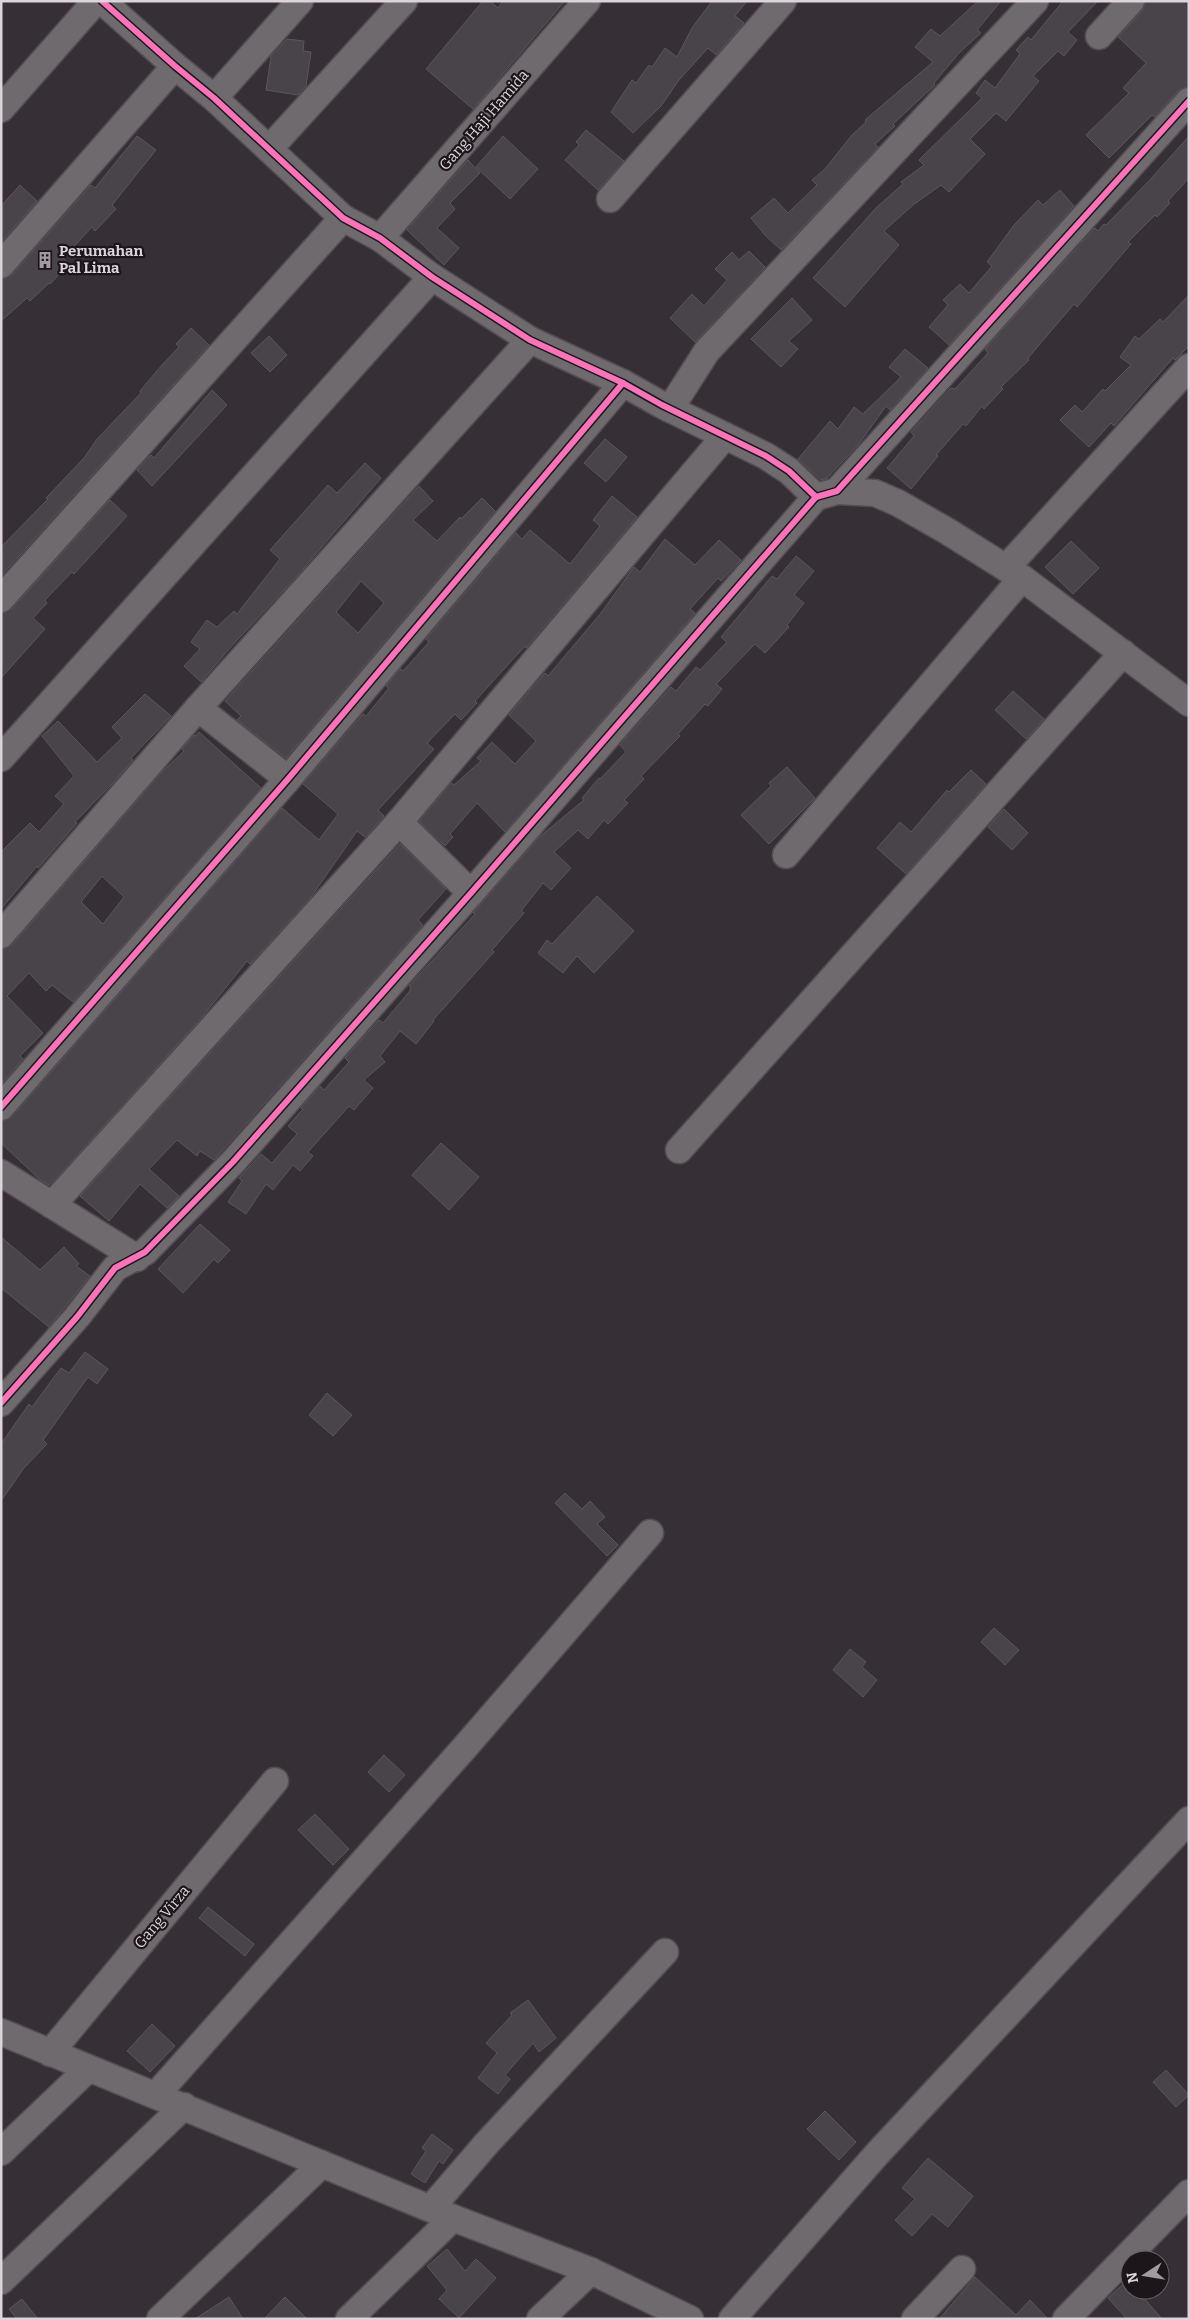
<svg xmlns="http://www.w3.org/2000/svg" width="1190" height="2320" font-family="Bitter,serif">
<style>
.building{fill:#48444a;stroke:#5b565c;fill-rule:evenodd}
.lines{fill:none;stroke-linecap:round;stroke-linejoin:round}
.minor-casing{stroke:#534d52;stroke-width:29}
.minor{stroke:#6f6a6e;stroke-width:26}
.cycleway-casing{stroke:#1c161b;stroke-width:9}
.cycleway{stroke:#fb73b8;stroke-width:6}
.labels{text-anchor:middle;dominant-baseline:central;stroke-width:4.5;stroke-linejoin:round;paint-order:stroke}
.street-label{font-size:15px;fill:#ddd4db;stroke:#1c161b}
.poi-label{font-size:15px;font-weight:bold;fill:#ddd4db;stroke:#1c161b;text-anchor:start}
</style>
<rect width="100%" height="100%" fill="#362f35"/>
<g class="building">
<path d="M483,1H490L498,8L503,1H565L473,109L426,69Z"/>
<path d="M712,1H747L735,16L744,23L716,55L708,48L679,80L661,106L633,133L611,112L632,80L636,83L649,65L652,67L665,48L677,57L692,28Z"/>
<path d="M978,1H1001L977,30L981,33L959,53L934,83L935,85L893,124L895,126L875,144L878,147L781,250L765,235L751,218L774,198L788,213L817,185L812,180L825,169L852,135L866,122L865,120L933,62L915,47L931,29L940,36Z"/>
<path d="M1063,1H1098L1068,32L1077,40L1064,56L1058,51L1033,76L1039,81L1006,121L996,113L970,139L985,154L949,192L941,185L913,205L884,231L899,245L845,307L813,278L876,208L903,184L901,182L924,165L919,160L982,98L976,93L985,80L995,88L1020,54L1016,50L1028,37L1031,40Z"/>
<path d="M1146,1H1189V86L1178,91L1155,117L1152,115L1109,158L1086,135L1129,93L1123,88L1146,63L1118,37L1142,11Z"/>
<path d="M287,39L304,41L303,51L311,52L306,86L298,95L266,90L271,56Z"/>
<path d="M586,130L624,161L598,190L565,160L579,145L576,142Z"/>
<path d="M137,136L156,150L112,205L116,209L95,231L92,227L63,258L69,264L50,284L49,283L30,301L27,298L1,321V280L12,275L91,185L95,188Z"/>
<path d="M503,136L538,169L510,199L476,167Z"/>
<path d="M1189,136V178L1168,201L1170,203L1157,217L1155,215L1128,242L1131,244L1088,294L1077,307L1074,304L1028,358L1029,360L1001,387L1003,389L984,409L982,406L966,426L963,424L936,455L938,456L911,489L887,468L914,436L911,432L951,388L955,389L988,353L985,349L1095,228L1098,231L1104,224L1106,225L1148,182Z"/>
<path d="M468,160L480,173L450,203L455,209L437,228L459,248L444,265L407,230Z"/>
<path d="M20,185L37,201L1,242V206Z"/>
<path d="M1060,190L1074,206L949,345L929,327L948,305L943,300L960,284L969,293L992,266L987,262L1014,225L1038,200L1043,205Z"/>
<path d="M749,251L765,267L695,342L670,318L692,294L704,306L727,280L715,269L732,252L739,260Z"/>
<path d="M1189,295V346L1175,360L1173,358L1114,426L1111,423L1089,447L1060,420L1075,405L1082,412L1103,389L1105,391L1131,365L1120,357L1135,336L1139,339L1160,319L1163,322Z"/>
<path d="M792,298L812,320L789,341L798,349L781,367L751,339Z"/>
<path d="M191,328L209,345L1,576V547L48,499L46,498L84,458L97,439L141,393L140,391L162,365L179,347L176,344Z"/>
<path d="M269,336L287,355L270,372L251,353Z"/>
<path d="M905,349L928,368L890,410L886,406L859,444L827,478L821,480L798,459L830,421L838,429L854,407L863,414L901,377L889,367Z"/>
<path d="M212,390L227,405L152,486L137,470L151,455L154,458Z"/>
<path d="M605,439L627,457L606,482L584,463Z"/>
<path d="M365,463L381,478L297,576L230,648L201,682L184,666L200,649L191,642L207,620L217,627L234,611L237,614L280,559L270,550L328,485L337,493Z"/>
<path d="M419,486L433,501L413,520L437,541L460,517L461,519L482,498L495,511L286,758L237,720L241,716L225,701ZM361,581L384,603L358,633L336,612Z"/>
<path d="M612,496L637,517L526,648L525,646L475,701L477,703L461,720L455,714L427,743L434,749L378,810L384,816L365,837L357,831L311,897L250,964L247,961L203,1016L55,1180L49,1185L40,1180L1,1143V1122L12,1117L282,808L319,840L338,814L303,784L363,714L366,716L389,688L386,686L400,669L403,671L414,659L429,642L426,639L516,533L522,539L530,530L570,564L600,526L593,520Z"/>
<path d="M110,500L127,516L74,574L72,572L45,600L47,603L33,618L45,629L1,678V614L12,609Z"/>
<path d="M665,539L695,565L719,540L741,560L721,581L718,578L690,609L695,613L505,832L477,803L450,834L453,837L445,846L419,821L451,783L454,785L481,761L477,758L492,742L515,764L536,741L509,715L545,673L548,676L601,613L634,567L640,572Z"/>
<path d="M1071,541L1099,568L1073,594L1045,567Z"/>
<path d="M796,556L814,571L794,595L804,603L787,625L789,627L765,653L755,644L716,684L722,689L708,706L705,704L678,734L680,736L641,776L644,779L624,800L628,803L608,824L604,820L588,839L578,830L554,852L571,868L551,890L543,883L521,911L524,913L492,950L494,952L433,1020L434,1021L416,1044L400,1031L380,1056L385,1062L364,1080L373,1088L354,1110L349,1106L308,1152L313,1156L300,1171L293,1165L273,1190L266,1184L246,1214L228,1202L242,1181L239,1178L261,1154L272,1163L297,1134L288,1126L303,1109L301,1108L320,1086L324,1090L349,1062L345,1058L379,1020L383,1023L409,992L411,988L409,986L475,914L473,913L538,838L584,800L582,798L599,778L600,779L626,752L620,745L671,687L676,691L696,667L700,670L727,642L721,637L772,576L777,579Z"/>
<path d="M1013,691L1044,719L1026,739L995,710Z"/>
<path d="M145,694L171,716L131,758L133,760L111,785L75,822L77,823L38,868L37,866L1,909V852L30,823L39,832L64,804L55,796L74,776L42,736L58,721L97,762L122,738L112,727Z"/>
<path d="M199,732L261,788L73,1002L52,985L46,991L29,973L7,996L43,1033L20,1056L23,1059L1,1084V951L12,945L160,774L184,751L182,749L194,735L196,736ZM102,876L124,897L103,924L81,902Z"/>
<path d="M787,767L815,798L769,844L741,815L771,786L769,783Z"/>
<path d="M971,770L986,784L906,874L877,848L900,822L911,832L947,790L949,792Z"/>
<path d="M1004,809L1028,833L1012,850L988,827Z"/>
<path d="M400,844L446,889L418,920L423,925L214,1160L200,1151L197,1156L177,1140L149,1169L179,1196L167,1208L140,1184L109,1221L80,1196Z"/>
<path d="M597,896L634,931L594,973L577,956L563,973L538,953L547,940L552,944Z"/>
<path d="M441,1143L479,1177L449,1210L412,1175Z"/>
<path d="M200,1224L230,1250L218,1263L214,1259L183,1293L158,1269Z"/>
<path d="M1,1237L40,1270L64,1247L79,1264L76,1266L90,1276L49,1327L1,1288Z"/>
<path d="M85,1352L108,1369L97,1384L88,1377L43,1440L47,1444L24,1468L1,1501V1444L29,1404L32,1407L61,1368L69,1373Z"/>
<path d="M327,1393L352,1415L333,1436L309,1415Z"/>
<path d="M565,1493L582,1509L590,1501L605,1517L597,1524L618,1545L607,1556L555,1503Z"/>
<path d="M994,1628L1019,1650L1005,1665L981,1642Z"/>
<path d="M850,1649L866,1662L862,1667L877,1680L863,1697L833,1670Z"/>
<path d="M384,1755L405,1775L389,1792L368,1772Z"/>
<path d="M315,1814L349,1849L333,1865L298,1830Z"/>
<path d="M208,1907L254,1944L245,1956L199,1918Z"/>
<path d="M528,2000L556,2038L539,2052L533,2043L505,2075L510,2079L498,2094L478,2078L497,2053L486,2043L512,2015L510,2013Z"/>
<path d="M152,2024L175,2046L150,2072L127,2051Z"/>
<path d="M1166,2070L1189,2095L1176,2107L1153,2082Z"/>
<path d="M825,2111L856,2142L839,2160L807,2129Z"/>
<path d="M432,2134L453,2150L443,2164L439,2161L425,2183L411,2174L426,2151L422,2148Z"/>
<path d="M928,2158L973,2196L948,2227L932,2214L912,2236L895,2220L915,2199L902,2188Z"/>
<path d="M447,2249L465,2271L476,2259L496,2278L459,2318L439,2299L447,2290L427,2266Z"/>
<path d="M975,2277L1016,2315L1030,2300L1048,2319H939Z"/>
<path d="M1128,2280L1130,2290H1137L1162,2319H1127L1108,2298Z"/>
<path d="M229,2297L243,2319H195Z"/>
<path d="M285,2297L307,2319H264Z"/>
<path d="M22,2299L38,2319H17L9,2309Z"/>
</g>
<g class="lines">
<g class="minor-casing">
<g id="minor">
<path d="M102,1L175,66L214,98L343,218L380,238L432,277L530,340L623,383L662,405L766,456L789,471L816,497L837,491L1189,101"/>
<path d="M1099,36L1131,1"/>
<path d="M214,98L300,1"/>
<path d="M1,109L96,1"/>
<path d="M269,149L404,1"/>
<path d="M610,199L783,1"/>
<path d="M380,238L587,1"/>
<path d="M1,265L175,66"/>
<path d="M670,409L707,351L1035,1"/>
<path d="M837,491L875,493L898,503L947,531L1022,578L1189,703"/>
<path d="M1006,568L1189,367"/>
<path d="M1,599L343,218"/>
<path d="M198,708L288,779"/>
<path d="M1,758L432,277"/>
<path d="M399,822L471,893"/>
<path d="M786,855L1022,578"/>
<path d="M1,935L198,708L530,340"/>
<path d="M1,1107L288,779L623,383"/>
<path d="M679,1150L1123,653"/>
<path d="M1,1173L137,1258"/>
<path d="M52,1205L399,822L725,436"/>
<path d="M1,1403L77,1317L115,1268L145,1252L233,1162L471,893L816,497"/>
<path d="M1,2032L453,2218L591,2271L690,2319"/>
<path d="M50,2053L275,1781"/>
<path d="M156,2095L466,1746L650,1533"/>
<path d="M1,2152L88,2069"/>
<path d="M431,2208L487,2143L665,1952"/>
<path d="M1,2281L184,2106"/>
<path d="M160,2319L322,2164"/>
<path d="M349,2319L453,2218"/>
<path d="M540,2319L591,2271"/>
<path d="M732,2319L877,2154L1189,1820"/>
<path d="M915,2319L962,2269"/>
<path d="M1066,2319L1189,2193"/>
</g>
</g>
<use href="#minor" class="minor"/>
<g class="cycleway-casing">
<g id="cycleway">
<path d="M102,1L175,66L214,98L343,218L380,238L432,277L530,340L623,383L662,405L766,456L789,471L816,497L837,491L1189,101"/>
<path d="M1,1107L288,779L623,383"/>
<path d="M1,1403L77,1317L115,1268L145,1252L233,1162L471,893L816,497"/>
</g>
</g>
<use href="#cycleway" class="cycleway"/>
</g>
<defs>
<g id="building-bare" transform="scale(1.35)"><path d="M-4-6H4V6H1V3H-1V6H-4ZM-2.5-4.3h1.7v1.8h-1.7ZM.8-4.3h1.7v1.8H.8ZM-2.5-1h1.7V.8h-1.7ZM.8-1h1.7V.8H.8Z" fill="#a39aa1" stroke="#1c161b" stroke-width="2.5" paint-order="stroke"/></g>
</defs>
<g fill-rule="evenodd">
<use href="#building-bare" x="45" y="260"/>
</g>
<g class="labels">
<g class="street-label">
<text transform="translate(484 120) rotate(-49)">Gang Haji Hamida</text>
<text transform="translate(162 1917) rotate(-50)">Gang Virza</text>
</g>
<g class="poi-label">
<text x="59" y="251">Perumahan<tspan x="59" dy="17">Pal Lima</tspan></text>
</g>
</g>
<rect width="1190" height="2320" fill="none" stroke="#ddd4db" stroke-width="5"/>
<g transform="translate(1145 2275) rotate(258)"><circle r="24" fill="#1c161b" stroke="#696268"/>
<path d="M0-4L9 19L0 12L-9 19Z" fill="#a39aa1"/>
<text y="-8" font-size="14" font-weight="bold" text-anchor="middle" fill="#ddd4db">N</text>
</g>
</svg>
